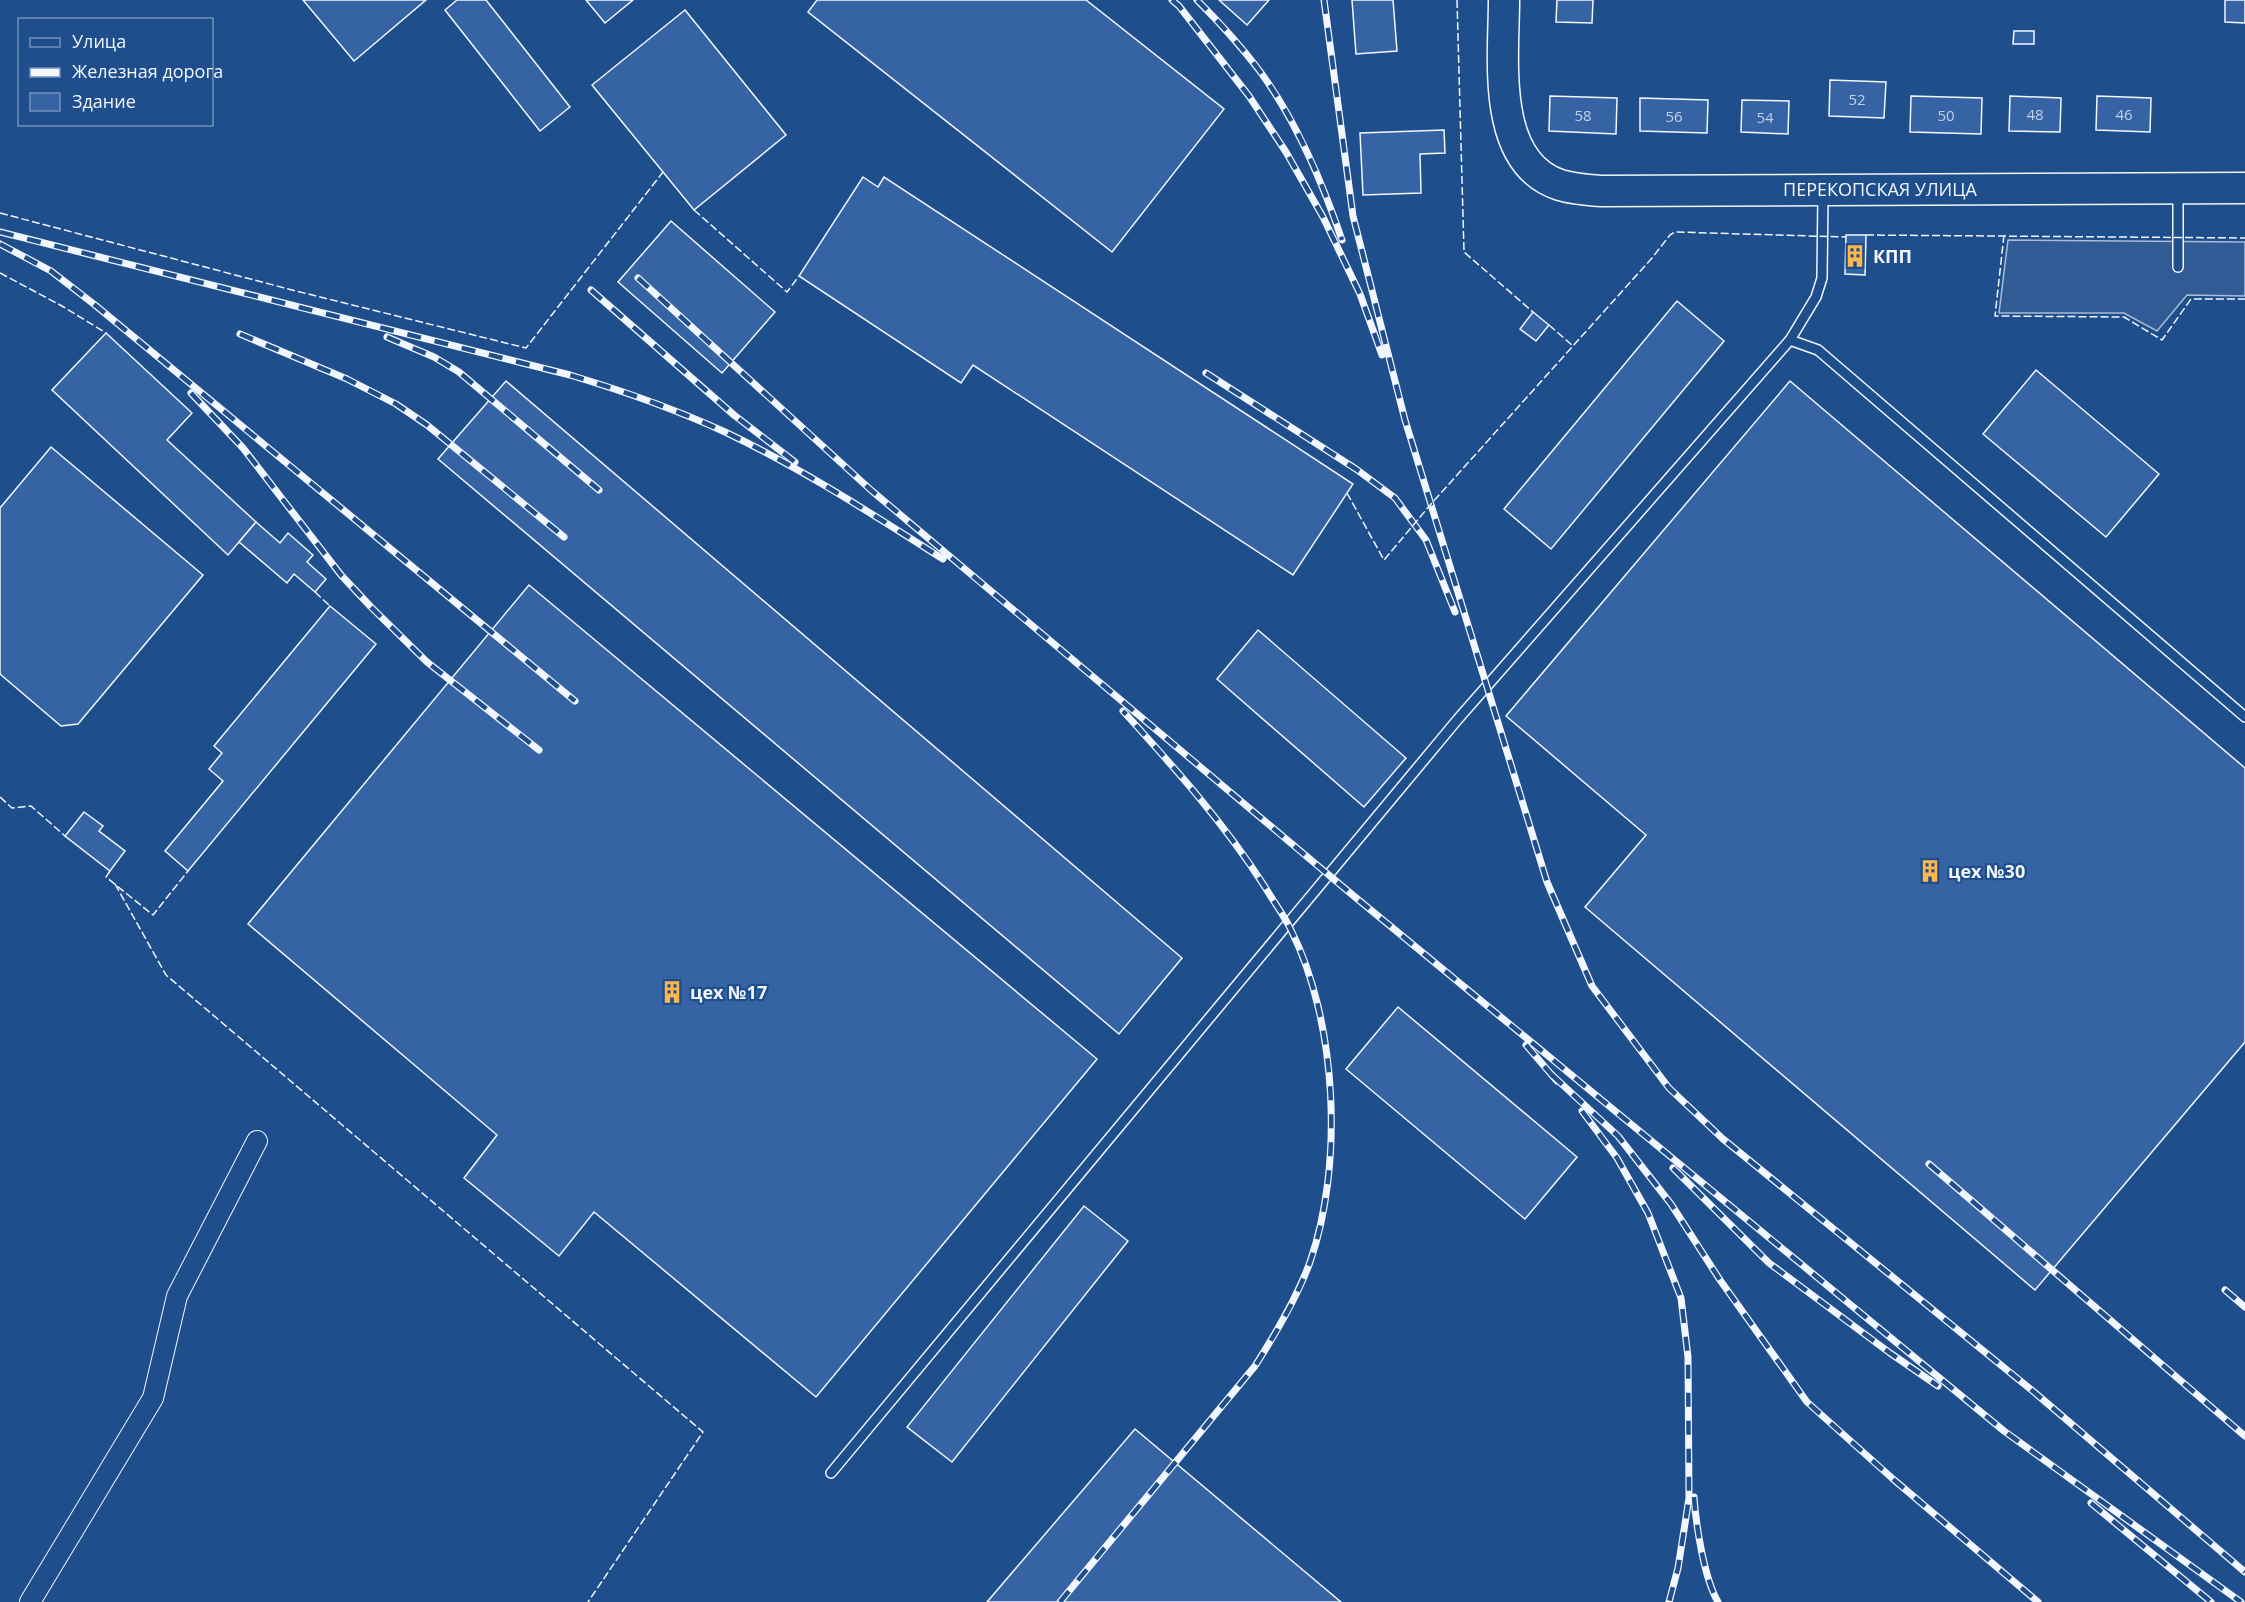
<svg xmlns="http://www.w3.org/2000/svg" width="2245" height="1602" font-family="'Open Sans',sans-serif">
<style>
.parking{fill:#305b95;stroke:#a8bbd7;stroke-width:1.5}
.building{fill:#3563a3;stroke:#f2f6ff;stroke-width:1.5}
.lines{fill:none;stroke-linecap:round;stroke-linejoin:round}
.service-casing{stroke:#f2f6ff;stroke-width:12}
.minor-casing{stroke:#f2f6ff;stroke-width:22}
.primary-casing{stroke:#f2f6ff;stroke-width:33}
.service{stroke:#1f4e8c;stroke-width:9}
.minor{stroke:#1f4e8c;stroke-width:20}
.primary{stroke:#1f4e8c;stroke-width:30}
.rail-casing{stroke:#f2f6ff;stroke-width:7}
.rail{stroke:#1f4e8c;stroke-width:4.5;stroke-dasharray:14;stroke-linecap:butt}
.fence{stroke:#f2f6ff;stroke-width:1.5;stroke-dasharray:8 3;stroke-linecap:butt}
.labels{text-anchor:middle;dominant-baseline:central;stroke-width:4.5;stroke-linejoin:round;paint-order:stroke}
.number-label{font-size:15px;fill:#c3d1e8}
.street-label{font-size:18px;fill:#f2f6ff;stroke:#1f4e8c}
.poi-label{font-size:18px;font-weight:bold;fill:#f2f6ff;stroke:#1f4e8c;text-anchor:start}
</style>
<rect width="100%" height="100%" fill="#1f4e8c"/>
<path class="parking" d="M2008,240L2245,242V296L2187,295L2157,331L2124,313H1999Z"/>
<g class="building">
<path d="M303,0H426L354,61Z"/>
<path d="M457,0H486L570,107L540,131L445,10Z"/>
<path d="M586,0H633L605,23Z"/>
<path d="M817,0H1086L1224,109L1112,252L808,12Z"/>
<path d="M1219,0H1269L1247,25Z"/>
<path d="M1352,0H1393L1397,51L1356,54Z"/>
<path d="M1557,0H1593L1592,23L1556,22Z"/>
<path d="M2225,0H2245V23L2225,22Z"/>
<path d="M685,10L786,135L694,210L592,85Z"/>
<path d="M2014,31H2034V44H2013Z"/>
<path d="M1830,80L1886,82L1884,118L1829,116Z"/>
<path d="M1550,96L1617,98L1616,134L1549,131Z"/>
<path d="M1911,96L1982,98L1981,134L1910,132Z"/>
<path d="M2010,96L2061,98L2060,132L2009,131Z"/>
<path d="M2097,96L2151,98L2150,132L2096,130Z"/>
<path d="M1640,98L1708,100L1707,133L1640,131Z"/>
<path d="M1742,100L1789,101L1788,134L1741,132Z"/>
<path d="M1444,130L1445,153L1420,154L1421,193L1363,195L1360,133Z"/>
<path d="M863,177L878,187L884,177L1353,484L1293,575L973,365L961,383L799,276Z"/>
<path d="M671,221L775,312L722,373L618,282Z"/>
<path d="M1846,235H1866L1865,275L1845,274Z"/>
<path d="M1677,301L1724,341L1551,549L1504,509Z"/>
<path d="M1533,312L1549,325L1536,341L1520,329Z"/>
<path d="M106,333L192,413L167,440L256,522L228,555L52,390Z"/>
<path d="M2036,370L2159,474L2106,537L1983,434Z"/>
<path d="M506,381L1182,958L1119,1034L438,459Z"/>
<path d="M1790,381L2245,768V1042L2035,1290L1585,907L1646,835L1506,716Z"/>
<path d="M51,447L203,575L78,724L61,726L0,674V508Z"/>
<path d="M256,522L280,543L288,533L313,555L307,562L326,579L315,592L294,574L287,583L239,542Z"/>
<path d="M529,585L1097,1059L816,1397L594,1212L559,1256L464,1178L497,1135L248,924Z"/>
<path d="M330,606L376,644L188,871L165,851L223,781L209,769L222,753L214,746Z"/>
<path d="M1258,630L1406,758L1364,807L1217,679Z"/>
<path d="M84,812L103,826L99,831L125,851L110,871L65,836Z"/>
<path d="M1398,1007L1577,1157L1525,1219L1346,1069Z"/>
<path d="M1084,1206L1128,1241L952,1462L907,1427Z"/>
<path d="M1135,1429L1341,1602H987Z"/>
</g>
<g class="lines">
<g class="service-casing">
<g id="service">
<path d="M2178,267V191"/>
<path d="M1790,340L1816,297L1822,278L1823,195"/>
<path d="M831,1473L1458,719L1790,340L1818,350L2245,717"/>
</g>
</g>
<g class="minor-casing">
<path id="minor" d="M30,1602L153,1398L177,1296L257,1141"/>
</g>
<g class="primary-casing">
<path id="primary" d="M1504,0C1504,57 1490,162 1560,185C1573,189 1587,190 1601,191L2245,188"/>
</g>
<use href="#service" class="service"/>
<use href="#minor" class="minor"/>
<use href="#primary" class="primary"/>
<g class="rail-casing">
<g id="rail">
<path d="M1172,0L1179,6L1249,96L1286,152L1323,217L1360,294L1382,355"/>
<path d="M1197,0C1219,22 1240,45 1259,70C1296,120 1322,181 1342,240"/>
<path d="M1324,0L1353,216L1405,420L1547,882L1592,986L1669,1088L1723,1139L2034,1392L2245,1572"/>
<path d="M0,232L570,375C623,391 675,409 725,432C801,468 872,514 943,559"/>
<path d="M0,244L51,271L95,305L575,701"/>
<path d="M638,278L872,491L1355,897L2004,1431L2241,1602"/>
<path d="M591,290L734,415L795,462"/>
<path d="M240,334L347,379L396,404L427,425L564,537"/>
<path d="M387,337L434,357L459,372L599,490"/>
<path d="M1206,373L1356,469L1395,498L1426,540L1455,612"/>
<path d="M191,393L243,448L341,575L371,607L427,662L539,750"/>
<path d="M1526,1045L1557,1081"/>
<path d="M1552,1075L1618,1136L1671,1204L1720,1280L1807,1402L1893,1479L2038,1602"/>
<path d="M1582,1111L1617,1158L1648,1213L1681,1298L1688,1357L1689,1498L1678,1568L1669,1602"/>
<path d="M1929,1164L2245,1436"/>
<path d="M1673,1168L1769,1263L1890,1353L1938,1386"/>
<path d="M2225,1290L2245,1307"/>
<path d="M1694,1497C1696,1525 1704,1578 1718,1602"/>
<path d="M2091,1503L2211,1602"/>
<path d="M1060,1602L1255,1366C1276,1333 1297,1298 1310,1262C1344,1164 1337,1022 1291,930C1284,915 1273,901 1265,887C1224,823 1174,767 1123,711"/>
</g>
</g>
<use href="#rail" class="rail"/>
<g class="fence">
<path d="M1457,0L1464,252L1533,312"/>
<path d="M694,210L787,292L799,276"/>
<path d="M0,213L296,291L526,348L663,172"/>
<path d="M1866,235L2245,238"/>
<path d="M2004,235L1995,316L2124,317L2162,340L2191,299H2245"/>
<path d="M0,273L62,306L106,333"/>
<path d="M1549,325L1573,346"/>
<path d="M1347,493L1384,560L1431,504L1652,258L1670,235L1675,232L1846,237"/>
<path d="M315,592L330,606"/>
<path d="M0,797L12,808L31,806L65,836"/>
<path d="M110,871L106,877L153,915L188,871"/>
<path d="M115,884L166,975L703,1432L588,1602"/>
</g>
</g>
<defs>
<g id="building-bare" transform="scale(1.8)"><path d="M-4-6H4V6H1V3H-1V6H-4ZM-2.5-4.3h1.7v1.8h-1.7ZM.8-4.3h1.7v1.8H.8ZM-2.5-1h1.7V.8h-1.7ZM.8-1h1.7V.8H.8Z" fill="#ffb74d" stroke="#1f4e8c" stroke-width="2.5" paint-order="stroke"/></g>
</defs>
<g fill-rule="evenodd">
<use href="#building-bare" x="1855" y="256"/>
<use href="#building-bare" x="1930" y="871"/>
<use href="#building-bare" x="672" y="992"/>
</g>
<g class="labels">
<g class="number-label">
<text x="1857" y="99">52</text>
<text x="2035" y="114">48</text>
<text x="2124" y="114">46</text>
<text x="1583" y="115">58</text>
<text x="1946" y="115">50</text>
<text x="1674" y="116">56</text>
<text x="1765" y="117">54</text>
</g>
<g class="street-label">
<text x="1880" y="189">ПЕРЕКОПСКАЯ УЛИЦА</text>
</g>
<g class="poi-label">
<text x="1873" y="256">КПП</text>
<text x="1948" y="871">цех №30</text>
<text x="690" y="992">цех №17</text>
</g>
</g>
<rect x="18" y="18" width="195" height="108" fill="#1f4e8c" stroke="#7391ba" stroke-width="1.5"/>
<rect x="30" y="38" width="30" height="9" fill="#1f4e8c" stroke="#7391ba" stroke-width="1.5"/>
<text x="72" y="48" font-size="18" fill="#f2f6ff">Улица</text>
<rect x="30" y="68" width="30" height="9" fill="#f2f6ff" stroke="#7391ba" stroke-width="1.5"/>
<text x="72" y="78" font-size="18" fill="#f2f6ff">Железная дорога</text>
<rect x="30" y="93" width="30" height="18" fill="#3563a3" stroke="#7391ba" stroke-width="1.5"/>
<text x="72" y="108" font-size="18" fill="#f2f6ff">Здание</text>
</svg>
